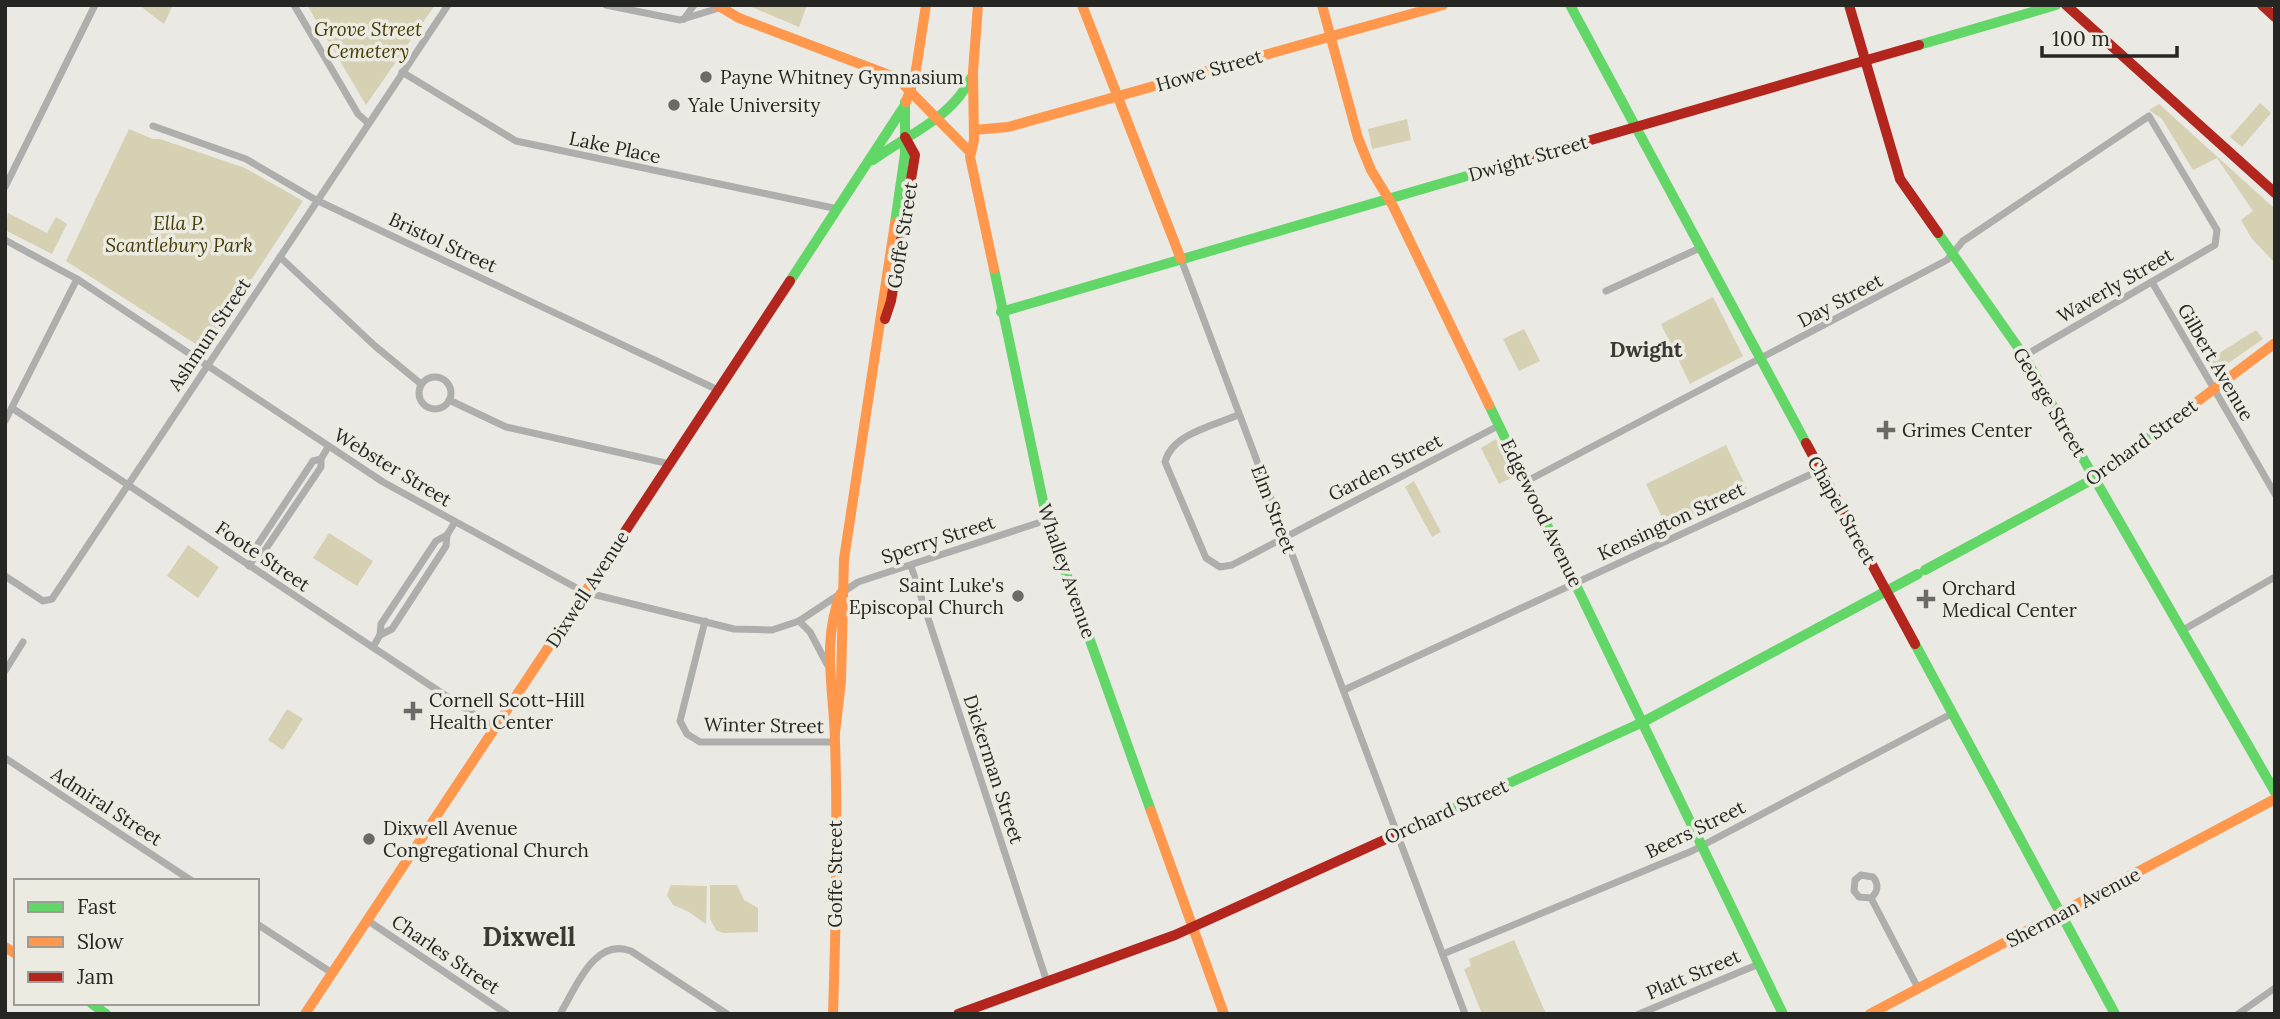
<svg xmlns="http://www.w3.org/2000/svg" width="2280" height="1019" font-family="Lora,serif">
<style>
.green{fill:#d6d1b2}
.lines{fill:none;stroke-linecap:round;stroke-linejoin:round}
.street{stroke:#aeaead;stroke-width:7}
.fast{stroke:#63d668;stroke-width:10}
.slow{stroke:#ff974d;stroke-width:10}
.jam{stroke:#b3261e;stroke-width:10}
.poi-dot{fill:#6b6a67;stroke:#ecebe2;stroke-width:2.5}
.labels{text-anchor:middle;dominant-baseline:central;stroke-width:7;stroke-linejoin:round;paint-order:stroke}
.park-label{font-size:19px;font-style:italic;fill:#443b05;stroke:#ecebe2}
.street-label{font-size:19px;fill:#262623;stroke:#ecebe2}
.poi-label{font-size:19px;fill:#262623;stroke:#ecebe2;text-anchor:start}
.neighbourhood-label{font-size:21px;font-weight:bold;fill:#3a3933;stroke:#ecebe2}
.district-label{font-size:26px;font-weight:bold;fill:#3a3933;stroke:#ecebe2}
</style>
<rect width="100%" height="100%" fill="#eae9e4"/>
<g class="green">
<path d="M139,5H173L164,24Z"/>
<path d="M307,5H435L366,105Z"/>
<path d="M747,5H807L799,27Z"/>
<path d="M2260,103L2271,113L2242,147L2230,137Z"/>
<path d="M2159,104L2275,209V263L2252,239L2241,220L2253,211L2217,158L2193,170L2162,119L2149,110Z"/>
<path d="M1407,119L1411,140L1372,149L1368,129Z"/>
<path d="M129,129L153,139H160L245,168L303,201L205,350L66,261Z"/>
<path d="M8,213L47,233L56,217L67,224L52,254L5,230Z"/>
<path d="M1713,297L1743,356L1690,384L1661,324Z"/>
<path d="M1524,329L1540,361L1519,371L1503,339Z"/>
<path d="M2256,330L2263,339L2217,371L2210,359Z"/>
<path d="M1496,439L1513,477L1499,484L1481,448Z"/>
<path d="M1726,445L1748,491L1668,530L1646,484Z"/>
<path d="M1414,481L1441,532L1432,537L1405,487Z"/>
<path d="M329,533L373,561L357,586L313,558Z"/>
<path d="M188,545L219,567L198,598L167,576Z"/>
<path d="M287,709L303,719L283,750L268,740Z"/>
<path d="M671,885L707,886L706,924L689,912L673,905L667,895Z"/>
<path d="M710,885H737L744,900L758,908V932L723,933L716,930L710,919Z"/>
<path d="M1514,940L1546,1014H1482L1464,969L1471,966L1469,959Z"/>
</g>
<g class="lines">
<g class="street">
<path d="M294,5L358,114L368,123"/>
<path d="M606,5L680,20L719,8"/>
<path d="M684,19L694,5"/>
<path d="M402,72L516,141L838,209"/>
<path d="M153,126L246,159L316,200L718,390"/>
<path d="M5,187L95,5"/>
<path d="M5,240L77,279L383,482L584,592L734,629L772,630L799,621L858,582L1047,520"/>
<path d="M280,257L375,346L421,384"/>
<path d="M1181,259L1465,1014"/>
<path d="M2152,282L2275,494"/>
<path d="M1606,291L1700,248"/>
<circle cx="435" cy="393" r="16"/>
<path d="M449,400L506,427L670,464"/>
<path d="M12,408L496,729"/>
<path d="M1238,415C1213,426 1172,434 1165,462L1206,558L1220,567L1232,565L1500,425"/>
<path d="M5,421L77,279"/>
<path d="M1527,481L1947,260L1963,241L2149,116L2217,230L2215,245L2024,356"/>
<path d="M257,554L256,547L313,461L321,459"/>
<path d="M249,566L257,554L263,553L321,467V459L328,447"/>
<path d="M911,566L1047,982"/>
<path d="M5,576L43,601L52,599L448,5"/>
<path d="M705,621L680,721L687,734L700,742H835"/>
<path d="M799,621L810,632L827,664"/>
<path d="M2183,630L2275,577"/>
<path d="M380,635L381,624L436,541L447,535"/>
<path d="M373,647L380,635L392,629L446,546L447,535L455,522"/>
<path d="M5,671L23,642"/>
<path d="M1344,690L1820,470"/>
<path d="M5,758L192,881"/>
<path d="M1871,898C1878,892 1879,884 1873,877L1861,875L1855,880L1854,891L1859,897L1871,898L1918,988"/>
<path d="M367,920L507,1014"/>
<path d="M257,924L332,973"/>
<path d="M1443,954L1692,851L1951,714"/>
<path d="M560,1014C576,988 594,937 631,951L727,1014"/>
<path d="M1639,1014L1759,964"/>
<path d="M2238,1014L2275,988"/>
</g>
<g class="fast">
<path d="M1570,5L1806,443"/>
<path d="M1919,45L2056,5"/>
<path d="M873,160C908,134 951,119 971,78"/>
<path d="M895,223L905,154V102"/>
<path d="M1938,233L2024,356L2275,792"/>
<path d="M994,269L1047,520L1151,811"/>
<path d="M790,281L905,105"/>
<path d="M1001,312L1501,166"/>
<path d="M1489,405L1783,1014"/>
<path d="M1925,570L2095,478L2194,404"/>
<path d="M1915,644L2115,1014"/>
<path d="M1406,830L1643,722L1918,574"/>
<path d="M91,1003L106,1014"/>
</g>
<g class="slow">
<path d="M717,5L739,18L897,78L969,151"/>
<path d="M978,5L973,72L974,140L970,157L994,269"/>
<path d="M1082,5L1181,259"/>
<path d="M1322,5L1358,138L1371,170L1393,206L1489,405"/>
<path d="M906,102L915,76L926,5"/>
<path d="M974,130L1008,127L1443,5"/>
<path d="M2194,404L2275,343"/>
<path d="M835,733L841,681L844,559L895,223"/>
<path d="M1151,811L1224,1014"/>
<path d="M5,947L16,954"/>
<path d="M305,1014L601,568"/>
<path d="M833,1014C836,923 838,832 835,741C834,689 821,642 841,593"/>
<path d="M1870,1014L2275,799"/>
</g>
<g class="jam">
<path d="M1849,5L1900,179L1938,233"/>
<path d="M2066,5L2275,193"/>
<path d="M2262,5L2275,17"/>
<path d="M1501,166L1919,45"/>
<path d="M885,319L891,301L915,155L905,137"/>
<path d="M1806,443L1915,644"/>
<path d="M601,568L790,281"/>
<path d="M958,1014L1175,935L1406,830"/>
</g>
</g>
<g class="poi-dot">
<circle cx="706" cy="77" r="7"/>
<circle cx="674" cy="105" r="7"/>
<path d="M1882.5 419.5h7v7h7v7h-7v7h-7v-7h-7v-7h7z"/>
<circle cx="1018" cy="596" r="7"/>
<path d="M1922.5 588.5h7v7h7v7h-7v7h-7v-7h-7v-7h7z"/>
<path d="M409.5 700.5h7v7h7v7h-7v7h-7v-7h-7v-7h7z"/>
<circle cx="369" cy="839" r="7"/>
</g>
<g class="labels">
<g class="park-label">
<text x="368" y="29">Grove Street<tspan x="368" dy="22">Cemetery</tspan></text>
<text x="179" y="223">Ella P.<tspan x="179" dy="22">Scantlebury Park</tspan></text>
</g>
<g class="street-label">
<text transform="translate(1209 70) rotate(-16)">Howe Street</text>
<text transform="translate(615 147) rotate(12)">Lake Place</text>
<text transform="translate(1528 158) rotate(-16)">Dwight Street</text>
<text transform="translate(902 235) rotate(-81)">Goffe Street</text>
<text transform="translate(443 242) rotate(25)">Bristol Street</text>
<text transform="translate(2115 285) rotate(-30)">Waverly Street</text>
<text transform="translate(1840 300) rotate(-28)">Day Street</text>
<text transform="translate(209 334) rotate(-56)">Ashmun Street</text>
<text transform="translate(2216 362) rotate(60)">Gilbert Avenue</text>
<text transform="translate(2050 402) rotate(59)">George Street</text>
<text transform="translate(2141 442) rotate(-36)">Orchard Street</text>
<text transform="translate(393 467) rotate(31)">Webster Street</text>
<text transform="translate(1385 467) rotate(-27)">Garden Street</text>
<text transform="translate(1274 509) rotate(69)">Elm Street</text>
<text transform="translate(1842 510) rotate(61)">Chapel Street</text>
<text transform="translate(1542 513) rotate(64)">Edgewood Avenue</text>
<text transform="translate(1671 521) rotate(-25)">Kensington Street</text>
<text transform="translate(938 539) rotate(-18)">Sperry Street</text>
<text transform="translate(263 556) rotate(34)">Foote Street</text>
<text transform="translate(1067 571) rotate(71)">Whalley Avenue</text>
<text transform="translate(587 589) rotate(-57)">Dixwell Avenue</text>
<text transform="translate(764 725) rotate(1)">Winter Street</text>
<text transform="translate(994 769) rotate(72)">Dickerman Street</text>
<text transform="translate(107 806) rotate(33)">Admiral Street</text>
<text transform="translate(1446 811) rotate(-24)">Orchard Street</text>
<text transform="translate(1695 829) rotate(-26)">Beers Street</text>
<text transform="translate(835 874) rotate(-90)">Goffe Street</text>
<text transform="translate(2073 907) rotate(-28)">Sherman Avenue</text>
<text transform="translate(446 954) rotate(34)">Charles Street</text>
<text transform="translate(1693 974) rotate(-23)">Platt Street</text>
</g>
<g class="poi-label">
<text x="720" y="77">Payne Whitney Gymnasium</text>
<text x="688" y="105">Yale University</text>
<text x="1902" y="430">Grimes Center</text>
<text x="1004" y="585" text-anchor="end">Saint Luke's<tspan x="1004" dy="22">Episcopal Church</tspan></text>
<text x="1942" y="588">Orchard<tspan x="1942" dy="22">Medical Center</tspan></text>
<text x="429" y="700">Cornell Scott-Hill<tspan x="429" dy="22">Health Center</tspan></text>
<text x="383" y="828">Dixwell Avenue<tspan x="383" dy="22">Congregational Church</tspan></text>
</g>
<g class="neighbourhood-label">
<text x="1646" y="349">Dwight</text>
</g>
<g class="district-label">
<text x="529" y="936">Dixwell</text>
</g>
</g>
<rect width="2280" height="1019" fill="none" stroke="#262623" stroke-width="14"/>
<rect x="14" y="879" width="245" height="126" fill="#ecebe2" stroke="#9d9c96" stroke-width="2"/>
<rect x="28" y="902" width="35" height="10" fill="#63d668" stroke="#9d9c96" stroke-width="2"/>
<text x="77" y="914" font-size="21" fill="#262623">Fast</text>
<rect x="28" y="937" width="35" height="10" fill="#ff974d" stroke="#9d9c96" stroke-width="2"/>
<text x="77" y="949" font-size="21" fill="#262623">Slow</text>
<rect x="28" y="972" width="35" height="10" fill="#b3261e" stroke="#9d9c96" stroke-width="2"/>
<text x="77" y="984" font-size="21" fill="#262623">Jam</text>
<path d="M2042 46v10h135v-10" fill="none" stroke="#262623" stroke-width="3.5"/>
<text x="2052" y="46" font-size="21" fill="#262623" stroke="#ecebe2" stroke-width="5" paint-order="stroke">100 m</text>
</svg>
